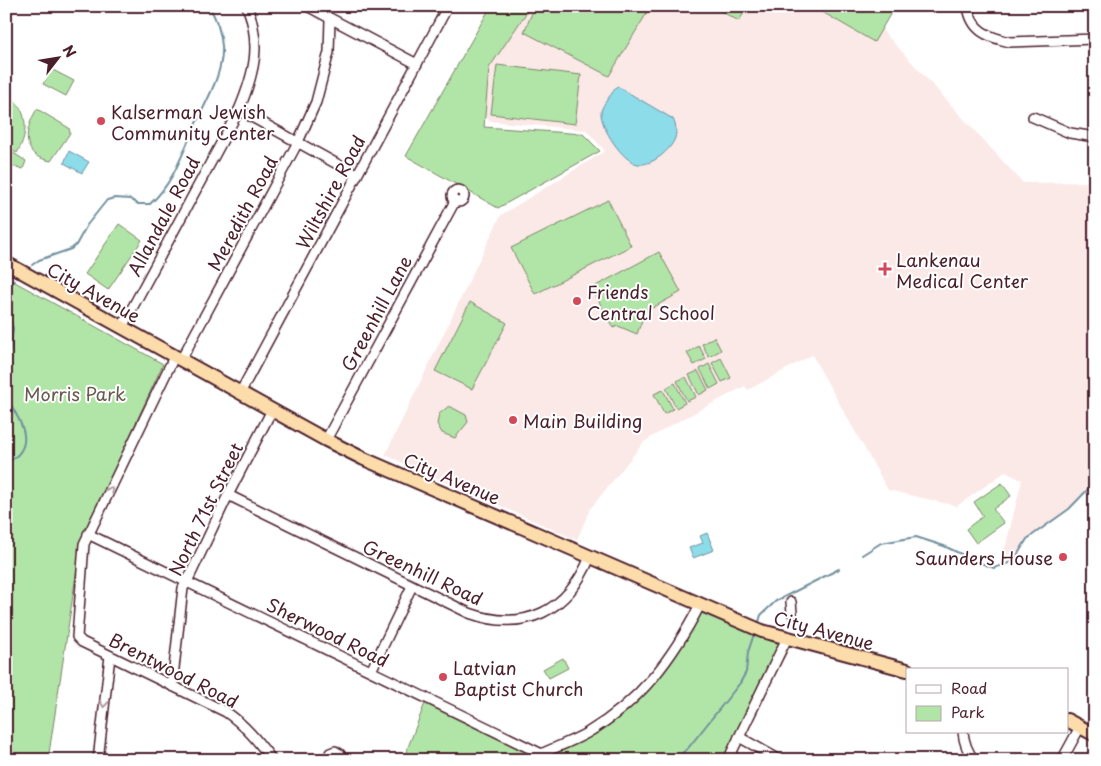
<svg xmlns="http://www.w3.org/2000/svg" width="1101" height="766" font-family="'Playpen Sans',sans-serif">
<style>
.built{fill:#fbe9e8}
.green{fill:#b1e5a7;stroke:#7e8269}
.water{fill:#8cdcea;stroke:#72909e}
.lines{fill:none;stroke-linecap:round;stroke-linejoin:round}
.stream{stroke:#72909e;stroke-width:2}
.minor-casing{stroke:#4a1f2b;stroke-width:12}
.highway-casing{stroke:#4a1f2b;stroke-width:16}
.minor{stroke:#fff;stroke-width:9}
.highway{stroke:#fddcac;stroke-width:12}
.oneway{stroke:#ae9aa0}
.poi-dot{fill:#d1495b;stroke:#fff;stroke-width:2}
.labels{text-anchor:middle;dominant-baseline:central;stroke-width:4;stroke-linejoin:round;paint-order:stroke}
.poi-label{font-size:18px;fill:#4a1f2b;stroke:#fff;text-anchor:start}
.street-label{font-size:18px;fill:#4a1f2b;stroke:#fff}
.park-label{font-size:18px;fill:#695a50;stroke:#fff}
</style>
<rect width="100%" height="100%" fill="#fff"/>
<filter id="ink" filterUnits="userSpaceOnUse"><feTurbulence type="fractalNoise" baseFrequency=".02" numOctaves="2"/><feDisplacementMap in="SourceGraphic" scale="10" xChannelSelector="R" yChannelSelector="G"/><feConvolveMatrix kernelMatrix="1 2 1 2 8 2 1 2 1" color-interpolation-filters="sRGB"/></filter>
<g filter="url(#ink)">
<path class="built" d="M515,6H837L882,30L1023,183L1095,182V482L1069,509L1027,538L1016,557L1009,563L1001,565L1022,480L1005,472L957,506L888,490L812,355L748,390L745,386L666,428L644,442L590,509L577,540L385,455L501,215L605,151L586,130L489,121L463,90Z"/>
<g class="green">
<path d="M491,6H531L489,68L484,127L583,134L600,151L498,208L406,156Z"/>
<path d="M535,6H651L609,76L524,32Z"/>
<path d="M711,6H748L739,21Z"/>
<path d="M812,6H895L874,42Z"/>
<path d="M497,65L581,75L575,124L491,114Z"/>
<path d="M51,69L74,81L66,96L43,84Z"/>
<path d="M6,93C28,108 30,131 17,153L6,147Z"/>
<path d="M37,109L69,128L70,133L51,161C46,160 39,158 35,155C21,142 29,122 37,109Z"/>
<path d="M10,151L26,161L23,169L7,164L6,157Z"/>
<path d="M608,200L631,246L535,294L511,248Z"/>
<path d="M119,224L142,240L108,290L85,274Z"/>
<path d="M659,252L681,292L645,312L637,334L618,326L613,328L592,288Z"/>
<path d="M6,277L163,364L81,542L48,760H6Z"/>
<path d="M470,302L507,323L472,389L435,371Z"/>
<path d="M714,337L721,350L709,357L702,344Z"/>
<path d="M699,346L706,359L694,365L687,353Z"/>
<path d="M721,358L731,378L722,382L712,363Z"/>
<path d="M709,364L719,384L710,389L700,369Z"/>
<path d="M698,371L708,390L699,395L689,375Z"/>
<path d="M686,377L696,397L687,401L677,381Z"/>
<path d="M675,383L685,403L676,408L666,388Z"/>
<path d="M663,390L673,409L664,414L654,394Z"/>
<path d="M449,406L466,415L468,422L455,438L442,433L437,424L439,414Z"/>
<path d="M1002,483L1011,496L993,509L1004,523L976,543L966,529L983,516L974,502Z"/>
<path d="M701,609L792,642L729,760H403L427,698L541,755L581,737L653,682L679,650Z"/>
<path d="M563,658L568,668L549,678L543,669Z"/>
</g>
<g class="water">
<path d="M617,86L673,119C676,125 677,131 675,138C671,150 652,166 638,164C623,162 600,127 601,112C602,104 613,93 617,86Z"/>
<path d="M69,151L89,162L82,173L64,163Z"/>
<path d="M707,533L714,550L693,558L689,548L703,543L700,536Z"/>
</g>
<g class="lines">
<g class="stream">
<path d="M32,265L39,260L71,249L76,245L87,225L107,200L115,198L130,199L138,204H150C172,184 181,158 192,132C203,106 224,75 222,46C221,33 216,18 209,6"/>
<path d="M6,293L14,280"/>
<path d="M6,309L13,328L10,351L6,355"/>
<path d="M6,397C20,420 39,447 6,463"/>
<path d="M6,502L8,509L6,513"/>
<path d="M862,555L881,543L916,537L944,546L978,562L994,568L1009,563L1016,557L1027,539L1069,509L1095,482"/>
<path d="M758,625L761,615L776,601L839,569"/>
<path d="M675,760L689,747L740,683L746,672L748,652L754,634"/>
</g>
<g class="minor-casing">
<g id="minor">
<path d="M307,6L417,64"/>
<path d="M968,6C971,31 988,37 1010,42L1095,39"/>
<path d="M239,110L357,175"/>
<path d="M1033,117L1070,133L1095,137"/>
<circle cx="458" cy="196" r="6"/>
<path d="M122,327L239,110C254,74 262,45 247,6"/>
<path d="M174,357L84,544L77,637L82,642L226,712C245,725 258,741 272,760"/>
<path d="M181,360L298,142L316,102L329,52L330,19"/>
<path d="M240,393L448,6"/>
<path d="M326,440L455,201"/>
<path d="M228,495L469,613C525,633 568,611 590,557"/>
<path d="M88,534L554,760"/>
<path d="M791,602L792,613"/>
<path d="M371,671L412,586"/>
<path d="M172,686L183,588L187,582L228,495L272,410"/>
<path d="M963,732C964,743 967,751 974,760"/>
<path d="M739,737L780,760"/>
<path d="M541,754C556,747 573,741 587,733C641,701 672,659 700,605"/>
<path d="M98,760L110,656"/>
<path d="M329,760L330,753L335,751L340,754V760"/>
<path d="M728,760L787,638"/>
<path d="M1062,760L1080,727"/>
</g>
</g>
<g class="highway-casing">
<g id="highway">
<path d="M6,263L326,440L364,459L762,631L907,670"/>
<path d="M1067,720L1095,735"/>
</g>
</g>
<use href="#minor" class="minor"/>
<use href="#highway" class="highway"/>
</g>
<defs><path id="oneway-chevron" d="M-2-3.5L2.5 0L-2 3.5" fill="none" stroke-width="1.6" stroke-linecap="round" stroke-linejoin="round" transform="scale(1.25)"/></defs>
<g class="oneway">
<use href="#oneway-chevron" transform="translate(110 490) rotate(-63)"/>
<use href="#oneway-chevron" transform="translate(104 704) rotate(96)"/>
</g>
</g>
<g class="poi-dot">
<circle cx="101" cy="121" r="5"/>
<path d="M882.5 261.5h5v5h5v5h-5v5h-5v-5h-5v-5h5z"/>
<circle cx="577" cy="301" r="5"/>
<circle cx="513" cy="420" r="5"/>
<circle cx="1063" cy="557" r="5"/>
<circle cx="443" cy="677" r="5"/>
</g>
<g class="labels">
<g class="poi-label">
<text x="111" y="111">Kalserman Jewish<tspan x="111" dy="21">Community Center</tspan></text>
<text x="896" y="259">Lankenau<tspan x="896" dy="21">Medical Center</tspan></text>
<text x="587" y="291">Friends<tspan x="587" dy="21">Central School</tspan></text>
<text x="523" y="420">Main Building</text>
<text x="1053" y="557" text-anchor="end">Saunders House</text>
<text x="453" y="667">Latvian<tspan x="453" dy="21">Baptist Church</tspan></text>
</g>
<g class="street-label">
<text transform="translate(330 192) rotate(-62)">Wiltshire Road</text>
<text transform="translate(242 213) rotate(-62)">Meredith Road</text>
<text transform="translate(163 216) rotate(-62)">Allandale Road</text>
<text transform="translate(94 292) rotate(29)">City Avenue</text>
<text transform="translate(376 313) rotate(-62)">Greenhill Lane</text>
<text transform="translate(452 478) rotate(23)">City Avenue</text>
<text transform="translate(205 509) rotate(-64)">North 71st Street</text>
<text transform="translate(423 572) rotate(25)">Greenhill Road</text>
<text transform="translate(824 630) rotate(15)">City Avenue</text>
<text transform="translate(328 632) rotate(26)">Sherwood Road</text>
<text transform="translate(174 670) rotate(27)">Brentwood Road</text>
</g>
<g class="park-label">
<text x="75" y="393">Morris Park</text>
</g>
</g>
<rect width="1101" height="766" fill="none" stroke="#fff" stroke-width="25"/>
<rect x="12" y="12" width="1076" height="741" fill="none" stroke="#4a1f2b" stroke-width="2" filter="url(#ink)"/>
<rect x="906" y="668" width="162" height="65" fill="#ffffff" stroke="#b7a5aa"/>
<rect x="916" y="685" width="25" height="8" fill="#ffffff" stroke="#b7a5aa"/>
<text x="951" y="694" font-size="15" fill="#4a1f2b">Road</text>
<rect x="916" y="706" width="25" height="15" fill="#b1e5a7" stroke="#b7a5aa"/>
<text x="951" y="718" font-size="15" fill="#4a1f2b">Park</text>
<g transform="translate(58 58) rotate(59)" stroke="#ffffff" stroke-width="4" paint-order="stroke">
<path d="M0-4L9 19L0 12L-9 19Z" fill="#4a1f2b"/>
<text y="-8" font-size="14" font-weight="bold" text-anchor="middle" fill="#4a1f2b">N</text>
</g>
</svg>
